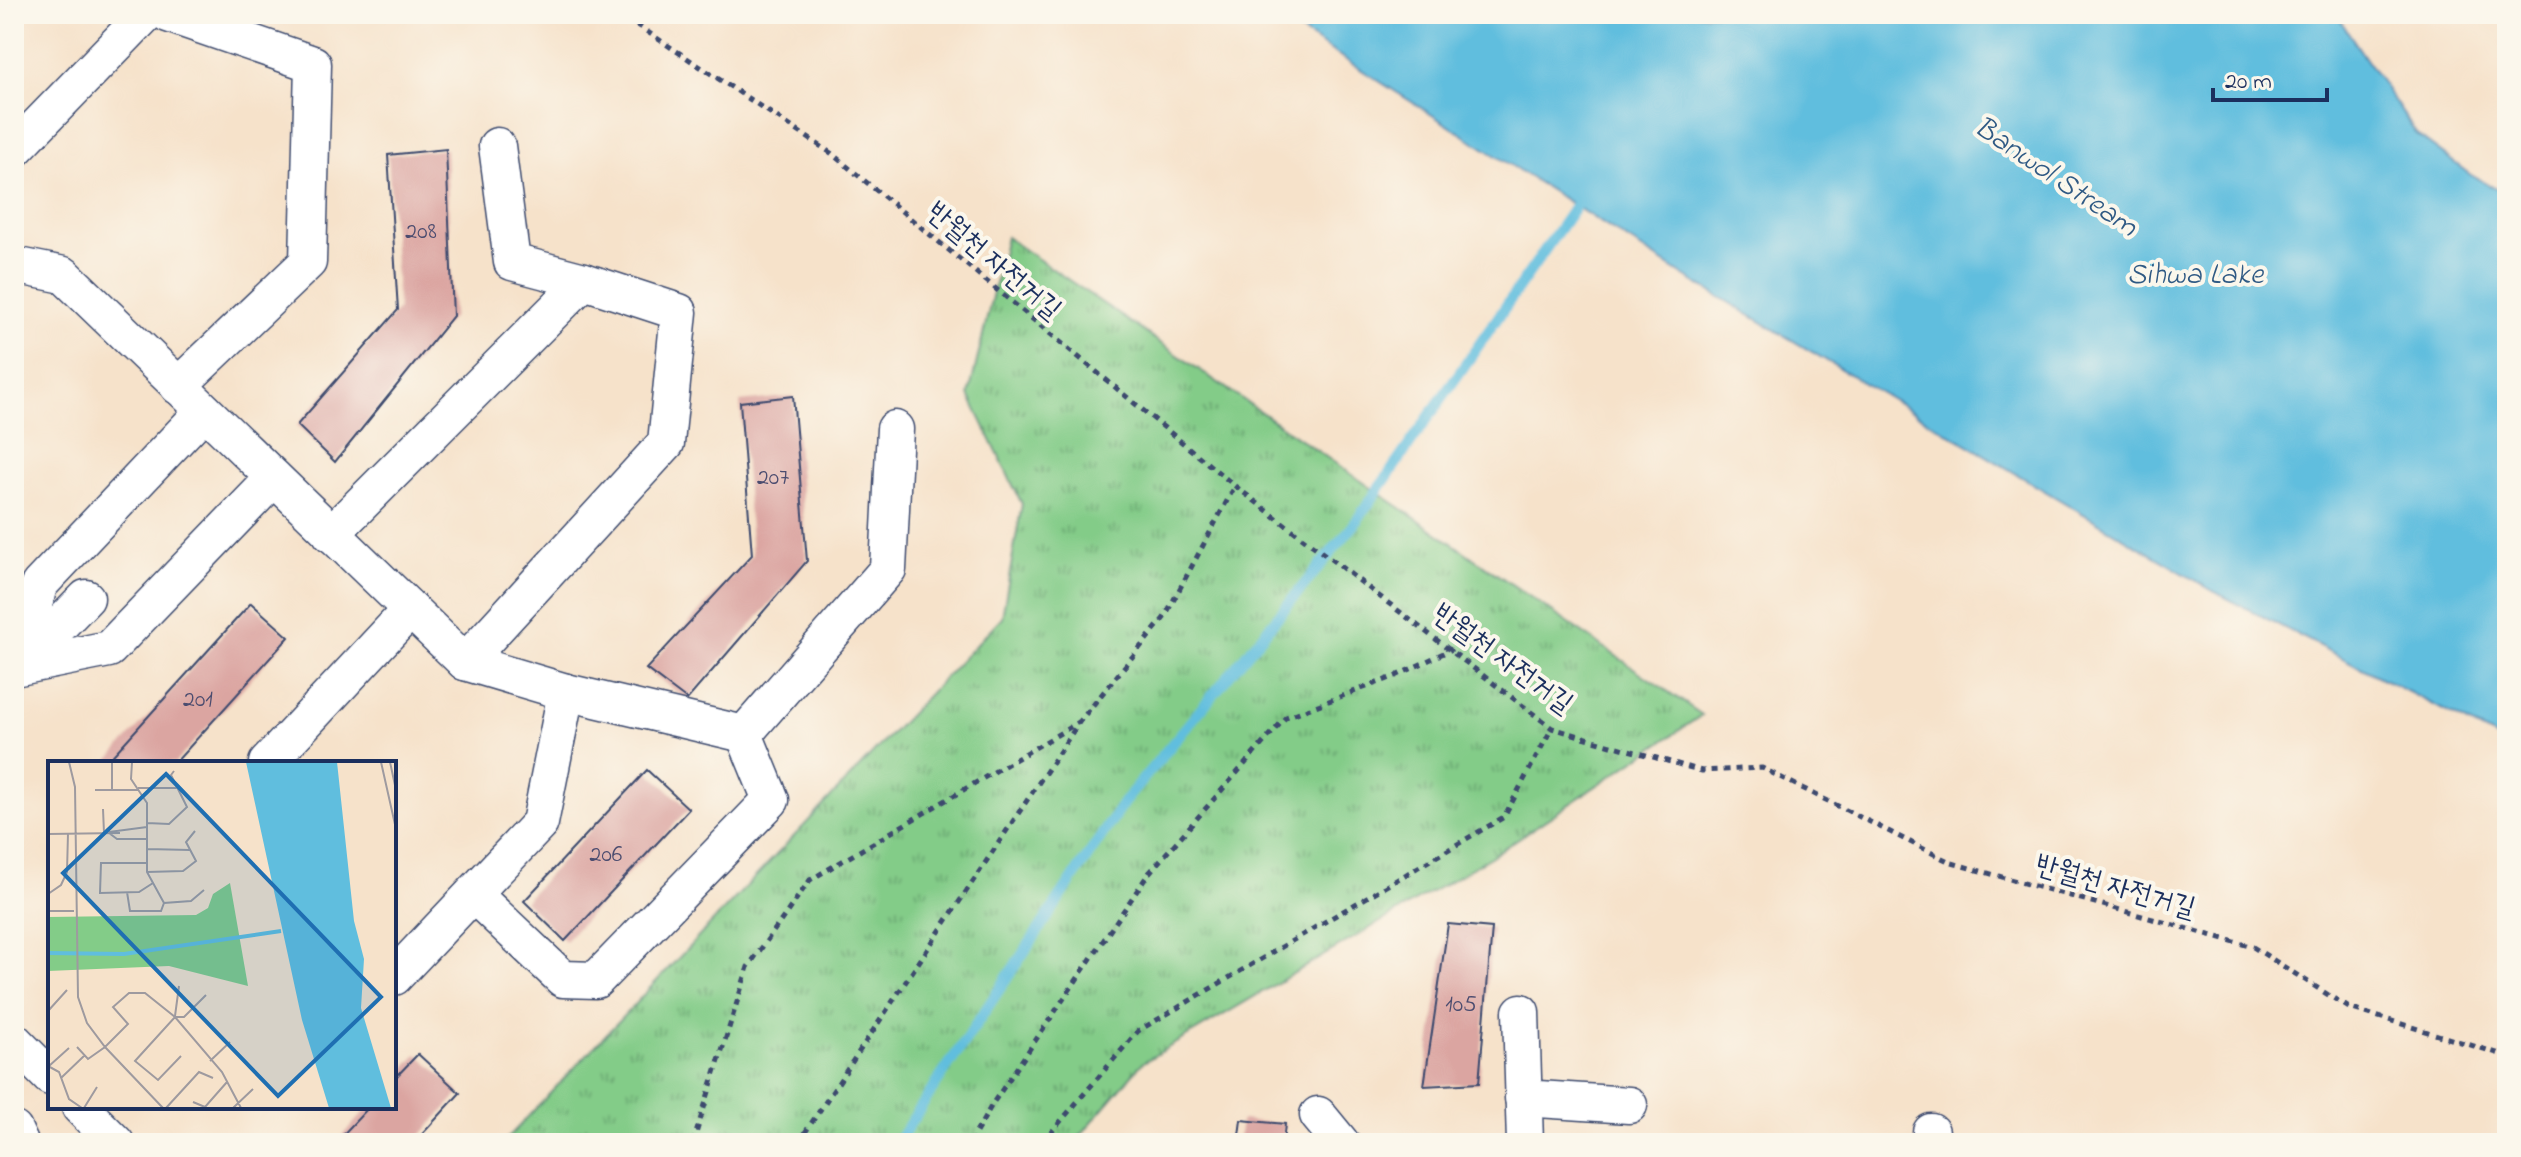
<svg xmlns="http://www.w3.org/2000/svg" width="2521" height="1157" font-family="'Indie Flower','Poor Story',sans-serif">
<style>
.park{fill:url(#park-tufts);stroke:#4f7e73;stroke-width:2}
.water{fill:#60bede;stroke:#3e769e;stroke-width:2}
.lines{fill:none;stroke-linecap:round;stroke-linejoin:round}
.stream{stroke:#60bede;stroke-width:11}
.building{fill:#dba5a1}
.minor-casing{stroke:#3c4a6e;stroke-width:39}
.path{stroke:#3c4a6e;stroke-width:5;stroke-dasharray:6 6;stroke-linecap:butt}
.minor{stroke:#fff;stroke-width:36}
.labels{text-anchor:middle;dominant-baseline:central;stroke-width:8;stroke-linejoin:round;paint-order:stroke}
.number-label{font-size:24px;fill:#4b4c6f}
.street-label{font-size:28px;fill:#1b2f5e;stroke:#fbf7ec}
.water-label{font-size:30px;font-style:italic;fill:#305a84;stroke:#fbf7ec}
.inset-river{fill:none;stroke:#60bede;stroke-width:4}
.inset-road{fill:none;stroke:#9e9a9f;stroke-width:2}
.view{fill:#1f6fb2;fill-opacity:0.15;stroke:#1f6fb2;stroke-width:4}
.inset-edge{fill:none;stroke:#1b2f5e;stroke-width:4}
</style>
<defs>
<pattern id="park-tufts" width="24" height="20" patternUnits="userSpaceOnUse" patternTransform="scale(2)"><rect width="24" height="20" fill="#83cc88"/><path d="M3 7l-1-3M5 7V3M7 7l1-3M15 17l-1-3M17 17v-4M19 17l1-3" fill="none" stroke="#6aa672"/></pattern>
</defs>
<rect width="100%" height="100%" fill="#fbf7ec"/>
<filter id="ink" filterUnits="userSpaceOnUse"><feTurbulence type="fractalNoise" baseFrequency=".0125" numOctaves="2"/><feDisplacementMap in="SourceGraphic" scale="16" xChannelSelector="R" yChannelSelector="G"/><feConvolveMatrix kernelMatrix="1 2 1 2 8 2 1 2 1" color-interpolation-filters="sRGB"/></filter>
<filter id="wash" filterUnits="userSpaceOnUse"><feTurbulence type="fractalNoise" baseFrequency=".006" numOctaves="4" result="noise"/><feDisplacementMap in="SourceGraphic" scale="32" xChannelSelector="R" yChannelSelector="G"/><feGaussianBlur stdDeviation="1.8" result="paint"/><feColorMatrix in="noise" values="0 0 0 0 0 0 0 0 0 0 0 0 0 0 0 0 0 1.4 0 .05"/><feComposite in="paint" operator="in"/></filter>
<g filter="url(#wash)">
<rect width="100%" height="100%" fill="#f6e2ca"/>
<path class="park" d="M1006,237L1702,715L1492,856L1142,1063L1074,1143H503L1002,617L1022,504L969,395Z"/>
<path class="water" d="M1274,14H2336L2417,135L2471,175L2507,195V743L2213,591L1686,277Z"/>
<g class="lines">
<path class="stream" d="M897,1143L1124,802L1353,526L1583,195"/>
</g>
<g id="blocks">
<g class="building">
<path d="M446,149L453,316L335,462L297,425L398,310L388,155Z"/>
<path d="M793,396L807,561L687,700L646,669L752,555L740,402Z"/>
<path d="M251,603L289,637L175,763H106Z"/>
<path d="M647,770L689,809L565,941L524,901Z"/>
<path d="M1448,924L1492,928L1479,1083L1424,1086Z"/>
<path d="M418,1054L460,1093L414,1143H335L369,1107H394V1079Z"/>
<path d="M1241,1120L1285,1124L1283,1143H1238Z"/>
</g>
</g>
</g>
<g filter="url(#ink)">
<use href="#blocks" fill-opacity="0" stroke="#3c4a6e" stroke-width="2"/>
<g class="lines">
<g class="minor-casing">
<g id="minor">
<path d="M168,14L313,64L308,262L178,386"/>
<path d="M14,150L146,14"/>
<path d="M14,265L64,275L465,662L566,692L744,734"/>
<path d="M204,411L39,585L19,667L109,649L274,478"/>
<path d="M331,534L584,281"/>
<path d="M465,662L666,443L679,312L584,281L512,262L497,146"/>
<path d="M21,665L86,598"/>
<path d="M744,734L888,569L895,429"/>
<path d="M267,763L410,610"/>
<path d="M473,894L563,979L596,980L771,800L744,734"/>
<path d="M394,977L540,823L566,692"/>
<path d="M1521,1012L1525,1143"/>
<path d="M14,1041L50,1077"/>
<path d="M1523,1098L1629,1105"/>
<path d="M80,1107L116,1143"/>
<path d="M1318,1115L1341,1143"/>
<path d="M14,1130L20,1143"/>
<path d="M1931,1132V1143"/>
</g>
</g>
<g class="path">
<path d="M615,14L640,27L831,153L1235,486L1552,728L1702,771L1762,768L1952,863L2253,947L2349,1008L2507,1056"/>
<path d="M693,1143L748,967L810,880L1079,722"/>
<path d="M798,1143L1080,721L1164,618L1235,486"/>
<path d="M970,1143L993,1103L1149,873L1286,717L1396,676L1452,649"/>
<path d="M1042,1143L1138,1031L1504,817L1552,728"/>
</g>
<use href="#minor" class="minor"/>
</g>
</g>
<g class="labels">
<g class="number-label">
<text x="421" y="232">208</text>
<text x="773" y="478">207</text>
<text x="198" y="700">201</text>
<text x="606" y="855">206</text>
<text x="1461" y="1005">105</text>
</g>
<g class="street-label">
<text transform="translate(993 262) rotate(40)">반월천 자전거길</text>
<text transform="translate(1502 660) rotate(36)">반월천 자전거길</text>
<text transform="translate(2115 888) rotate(16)">반월천 자전거길</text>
</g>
<g class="water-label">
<text transform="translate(2055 178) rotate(34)">Banwol Stream</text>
<text x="2195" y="276">Sihwa Lake</text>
</g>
</g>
<g transform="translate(48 761)">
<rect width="348" height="348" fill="#f6e2ca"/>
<path d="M182,122L200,225L121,205L0,210V156L148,154L160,147L165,133Z" fill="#83cc88"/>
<path d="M198,1H289L306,160L316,198L313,247L343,347H281L254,259Z" fill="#60bede"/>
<path class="inset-river" d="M0,192L76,193L233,170"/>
<path class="inset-road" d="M21,1L27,26L30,236L39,262L57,286L115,347M64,1V29M84,1L83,18L99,42V111L116,142M333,1L348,68M342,1L348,29M90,27H130M47,29H90M55,48L56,72M99,62L121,63L139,46L123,14L126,10M61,71L99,66M61,72L69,78H99M0,73L72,72M99,88L142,89M99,102H53L52,132L91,131L105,122M99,111L135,110L148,100L138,81L147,70M79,131L82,150H113L116,142L143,140L156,129M0,133L13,124L19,111L20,72M0,150H26M0,250L19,229M127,255L131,225M29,286L40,298L57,286L80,263L65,246L81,232H97L127,256L174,311L193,347M133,295L110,319L87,300L127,256H136L158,234M162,300L182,281M0,305L11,311L21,338L34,347M1,305L21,287M13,317L37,294M145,341L157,346L179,321M36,347L49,326M118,347L151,311L165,317M185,347L205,328"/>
<path class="view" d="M118,13L333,236L230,335L15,112Z"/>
<rect width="348" height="348" class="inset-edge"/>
</g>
<rect width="2521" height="1157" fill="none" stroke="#fbf7ec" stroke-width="48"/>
<path d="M2213 88v12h114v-12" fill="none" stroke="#1b2f5e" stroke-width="4"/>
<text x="2225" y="88" font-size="24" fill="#1b2f5e" stroke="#fbf7ec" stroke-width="6" paint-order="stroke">20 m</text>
</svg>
